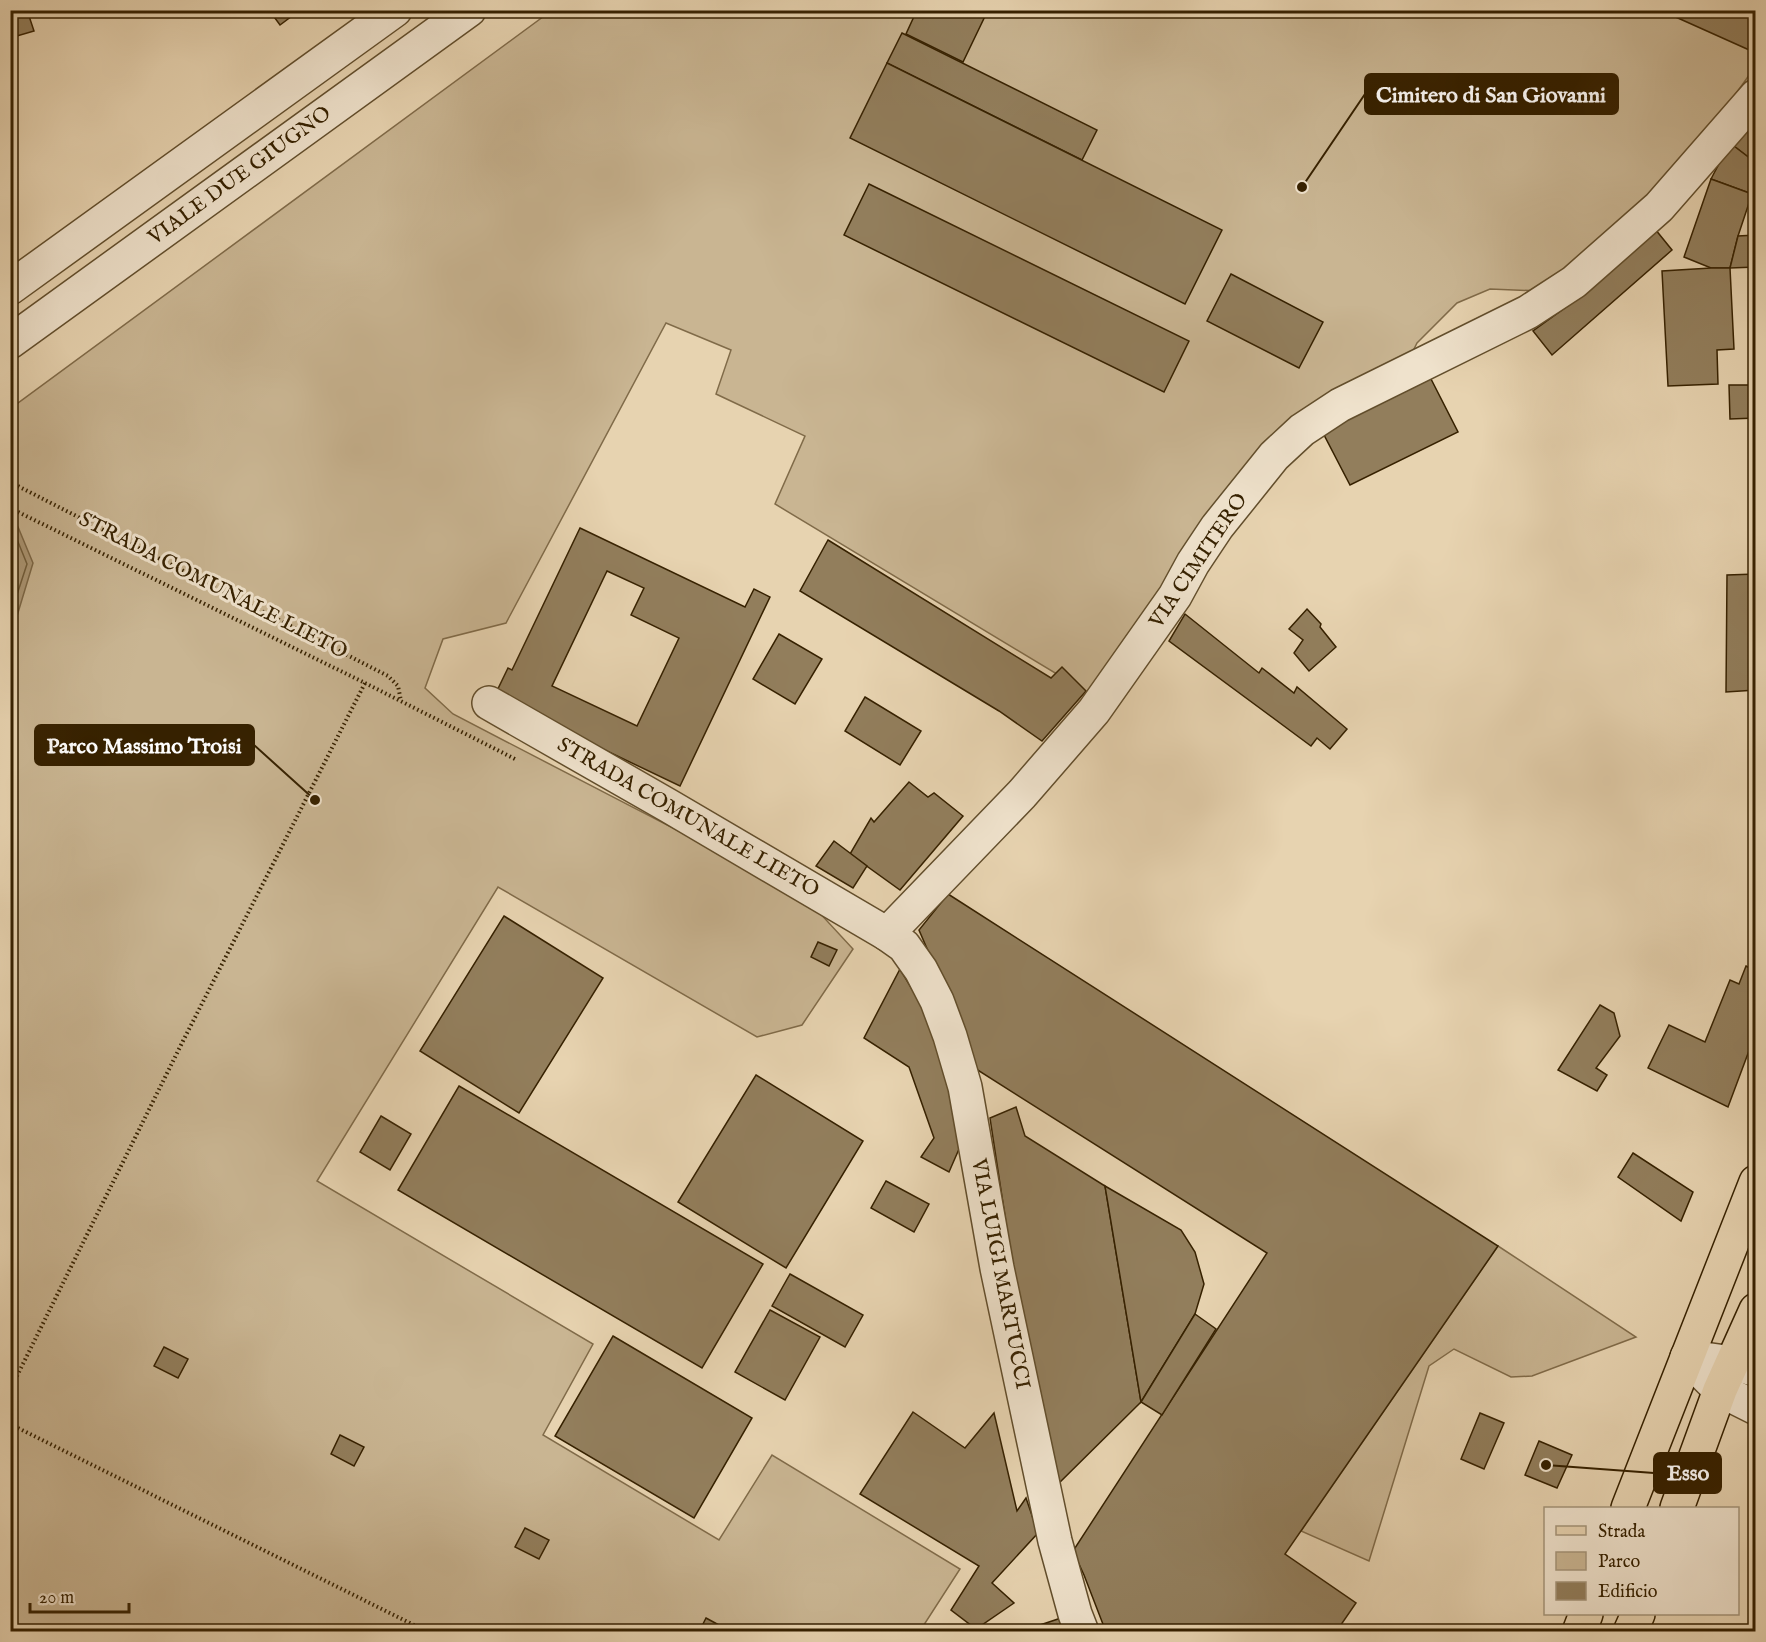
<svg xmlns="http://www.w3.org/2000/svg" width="1766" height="1642" font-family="'IM FELL English',serif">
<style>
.green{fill:#c9b592;stroke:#806b49;stroke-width:1.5}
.water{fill:#ab9674;stroke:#7c6746;stroke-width:1.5}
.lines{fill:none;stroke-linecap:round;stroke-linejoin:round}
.shore{stroke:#705c3a;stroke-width:1.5}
.building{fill:#927e5c;stroke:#362100;stroke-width:1.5;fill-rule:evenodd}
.minor-casing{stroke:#624e2c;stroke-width:36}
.major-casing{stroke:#362100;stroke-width:36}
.path{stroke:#362100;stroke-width:4;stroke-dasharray:1.5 3;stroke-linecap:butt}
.minor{stroke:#efe2cc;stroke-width:33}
.major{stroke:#e7d3b0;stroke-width:33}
.labels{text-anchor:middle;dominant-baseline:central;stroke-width:6;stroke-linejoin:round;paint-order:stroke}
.street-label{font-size:21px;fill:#362100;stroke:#efe2cc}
.leader{fill:none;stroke:#362100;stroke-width:2}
.callout-dot{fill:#362100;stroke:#efe2cc;stroke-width:2}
.callout{fill:#362100;stroke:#362100;stroke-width:2}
.callout-label{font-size:22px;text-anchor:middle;font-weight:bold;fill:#fff}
</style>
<rect width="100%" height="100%" fill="#e7d3b0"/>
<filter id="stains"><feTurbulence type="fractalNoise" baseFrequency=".00333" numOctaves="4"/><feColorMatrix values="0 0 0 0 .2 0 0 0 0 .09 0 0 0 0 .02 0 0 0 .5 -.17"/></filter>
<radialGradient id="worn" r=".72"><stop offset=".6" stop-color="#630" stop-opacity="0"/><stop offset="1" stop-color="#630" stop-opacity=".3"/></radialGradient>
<g class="green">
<path d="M551,11H1755V67L1696,149L1625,225L1542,291L1490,289L1457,303L1417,343L1411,355L1338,391L1090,694L775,504L805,436L716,394L731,350L666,323L506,623L443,639L425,688L453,714L804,896L853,949L802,1025L757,1037L498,887L317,1181L593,1344L543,1435L719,1540L772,1455L960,1569L920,1631H11L10,409Z"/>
<path d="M1498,1246L1636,1337L1532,1376L1511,1377L1454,1349L1429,1366L1369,1561L1301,1531Z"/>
</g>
<path class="water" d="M11,522L18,527L33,563L17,616L11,629Z"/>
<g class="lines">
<path class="shore" d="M10,530L14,532L27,564L10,616"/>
</g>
<g class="building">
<path d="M10,10H27L34,31L10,38Z"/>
<path d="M269,10H300L280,25Z"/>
<path d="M917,10H988L963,62L906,34Z"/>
<path d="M1660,10H1756V53Z"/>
<path d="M902,33L1097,130L1082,160L887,63Z"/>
<path d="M887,63L1222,230L1185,304L850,138Z"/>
<path d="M1756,116V161L1755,162L1730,143Z"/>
<path d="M1730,143L1756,163V186L1752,194L1711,179Z"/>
<path d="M1711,179L1752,194L1738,236L1730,268H1711L1684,257Z"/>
<path d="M869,184L1189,341L1164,392L844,235Z"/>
<path d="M1655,229L1672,250L1552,355L1533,331L1580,297Z"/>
<path d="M1756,235V267L1730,268L1738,236Z"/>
<path d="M1711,268H1730L1734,349L1717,350L1718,384L1668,386L1662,271Z"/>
<path d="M1231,274L1323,322L1299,368L1207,321Z"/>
<path d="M1430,377L1458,432L1350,485L1322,431Z"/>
<path d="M1729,385H1756V418L1730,419Z"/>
<path d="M580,528L745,607L754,589L770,597L680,786L494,697L508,668L512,670ZM607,571L644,588L631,615L679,638L637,726L552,686Z"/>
<path d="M828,540L1051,678L1062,667L1086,691L1042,741L999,711L800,591Z"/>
<path d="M1756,574V690L1726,692L1727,575Z"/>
<path d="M1307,609L1321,624L1320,627L1336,647L1309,671L1294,653L1303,640L1289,629Z"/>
<path d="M1185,614L1259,673L1262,668L1294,693L1297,687L1347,729L1330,749L1317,738L1311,746L1169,641Z"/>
<path d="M779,634L822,659L795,704L753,679Z"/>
<path d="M865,697L921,731L900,765L845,731Z"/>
<path d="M909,782L928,797L934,793L963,816L900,890L850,854L871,818L874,822Z"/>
<path d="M834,841L867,866L853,888L816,866Z"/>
<path d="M948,894L1498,1246L1285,1554L1356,1603L1336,1632H1106L1084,1575L1073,1551L1267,1253L976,1069L944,988L919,930Z"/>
<path d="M504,916L603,978L519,1113L420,1051Z"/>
<path d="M818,942L837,950L829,966L811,957Z"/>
<path d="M1746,966L1756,972V1032L1728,1107L1648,1068L1669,1025L1705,1042L1730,980L1739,984Z"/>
<path d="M900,969L923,1007L966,1133L949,1172L921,1157L934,1138L909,1067L864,1038Z"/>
<path d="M1600,1005L1614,1013L1620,1036L1596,1068L1607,1075L1597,1091L1558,1070Z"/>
<path d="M756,1075L863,1141L786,1268L678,1202Z"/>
<path d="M459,1086L763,1264L702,1368L398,1190Z"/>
<path d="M1016,1107L1025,1136L1105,1186L1141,1402L1055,1487L1029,1374L990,1118Z"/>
<path d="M381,1116L411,1134L390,1170L360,1152Z"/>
<path d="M1633,1153L1693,1192L1681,1221L1618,1177Z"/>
<path d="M886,1181L929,1204L914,1232L871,1208Z"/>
<path d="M1105,1186L1181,1230L1195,1252L1204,1284L1195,1314L1141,1402Z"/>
<path d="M790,1274L863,1315L845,1347L772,1306Z"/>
<path d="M770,1310L820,1337L785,1400L735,1372Z"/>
<path d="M1195,1314L1216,1329L1162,1415L1141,1402Z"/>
<path d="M613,1336L752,1418L694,1518L555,1436Z"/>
<path d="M164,1347L188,1359L178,1378L154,1366Z"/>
<path d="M913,1412L965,1448L994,1413L1017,1511L1026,1498L1038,1533L992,1583L1014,1603L976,1629L951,1610L979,1566L860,1494Z"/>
<path d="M1480,1413L1504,1423L1484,1469L1461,1459Z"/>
<path d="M340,1435L364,1447L354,1466L331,1454Z"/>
<path d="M1539,1441L1572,1455L1557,1488L1525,1475Z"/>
<path d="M525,1528L549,1540L539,1559L515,1547Z"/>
<path d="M1064,1617L1069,1632L1022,1631Z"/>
<path d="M706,1618L730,1631V1632H699Z"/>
</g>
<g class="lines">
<g class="minor-casing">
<g id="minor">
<path d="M10,288L395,10"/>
<path d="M10,342L469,10"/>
<path d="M489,703L669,806L887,934L904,946L921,970L937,1001L950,1036L965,1087L997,1268L1055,1541L1075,1614L1082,1632"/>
<path d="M887,934L1022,794L1094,711L1175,596L1193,563L1217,527L1274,456L1302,430L1340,405L1528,312L1574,282L1659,207L1756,96"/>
<path d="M1687,1357L1720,1390L1756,1408"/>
<path d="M1704,1359L1733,1363L1756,1370"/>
</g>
</g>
<g class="major-casing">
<g id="major">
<path d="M1628,1508L1756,1182"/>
<path d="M1677,1508L1720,1390L1756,1310"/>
<path d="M1579,1632L1586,1614"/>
<path d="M1630,1632L1638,1614"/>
</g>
</g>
<g class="path">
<path d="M10,482L388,676L398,686L401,701"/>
<path d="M10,508L365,683L183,1041L10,1390"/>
<path d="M365,683L517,760"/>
<path d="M10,1424L428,1632"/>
</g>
<use href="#minor" class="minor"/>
<use href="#major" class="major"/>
</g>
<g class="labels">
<g class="street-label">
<text transform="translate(240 176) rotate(-36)">VIALE DUE GIUGNO</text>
<text transform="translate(1199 561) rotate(-56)">VIA CIMITERO</text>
<text transform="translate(213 586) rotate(27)">STRADA COMUNALE LIETO</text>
<text transform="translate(688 818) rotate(30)">STRADA COMUNALE LIETO</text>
<text transform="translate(1000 1274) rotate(79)">VIA LUIGI MARTUCCI</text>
</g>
</g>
<path class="leader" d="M1302 187L1365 94M315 800L254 745M1546 1465L1654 1473"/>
<g class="callout-dot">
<circle cx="1302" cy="187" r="6"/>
<circle cx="315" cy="800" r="6"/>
<circle cx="1546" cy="1465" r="6"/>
</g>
<g class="callout">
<rect x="1365" y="74" width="253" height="40" rx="6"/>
<rect x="35" y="725" width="219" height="40" rx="6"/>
<rect x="1654" y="1453" width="67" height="40" rx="6"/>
</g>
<g class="callout-label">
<text x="1491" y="102">Cimitero di San Giovanni</text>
<text x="144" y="753">Parco Massimo Troisi</text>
<text x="1688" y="1480">Esso</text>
</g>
<rect width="1766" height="1642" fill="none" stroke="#e7d3b0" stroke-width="36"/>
<rect x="12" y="12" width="1742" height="1618" fill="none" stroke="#362100" stroke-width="3"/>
<rect x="18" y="18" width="1730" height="1606" fill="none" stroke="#362100" stroke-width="1.5"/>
<rect x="1544" y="1507" width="195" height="108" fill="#efe2cc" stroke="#a5957a" stroke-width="1.5"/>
<rect x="1556" y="1526" width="30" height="9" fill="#e7d3b0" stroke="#a5957a" stroke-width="1.5"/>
<text x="1598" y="1537" font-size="18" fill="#362100">Strada</text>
<rect x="1556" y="1552" width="30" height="18" fill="#c9b592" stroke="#a5957a" stroke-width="1.5"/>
<text x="1598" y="1567" font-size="18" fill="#362100">Parco</text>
<rect x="1556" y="1582" width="30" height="18" fill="#927e5c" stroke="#a5957a" stroke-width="1.5"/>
<text x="1598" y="1597" font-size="18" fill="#362100">Edificio</text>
<path d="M30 1603v9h99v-9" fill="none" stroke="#362100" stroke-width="3"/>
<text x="39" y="1603" font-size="18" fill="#362100" stroke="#efe2cc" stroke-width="4.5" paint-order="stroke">20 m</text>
<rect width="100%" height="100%" filter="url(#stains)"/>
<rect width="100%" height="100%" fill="url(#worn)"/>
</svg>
